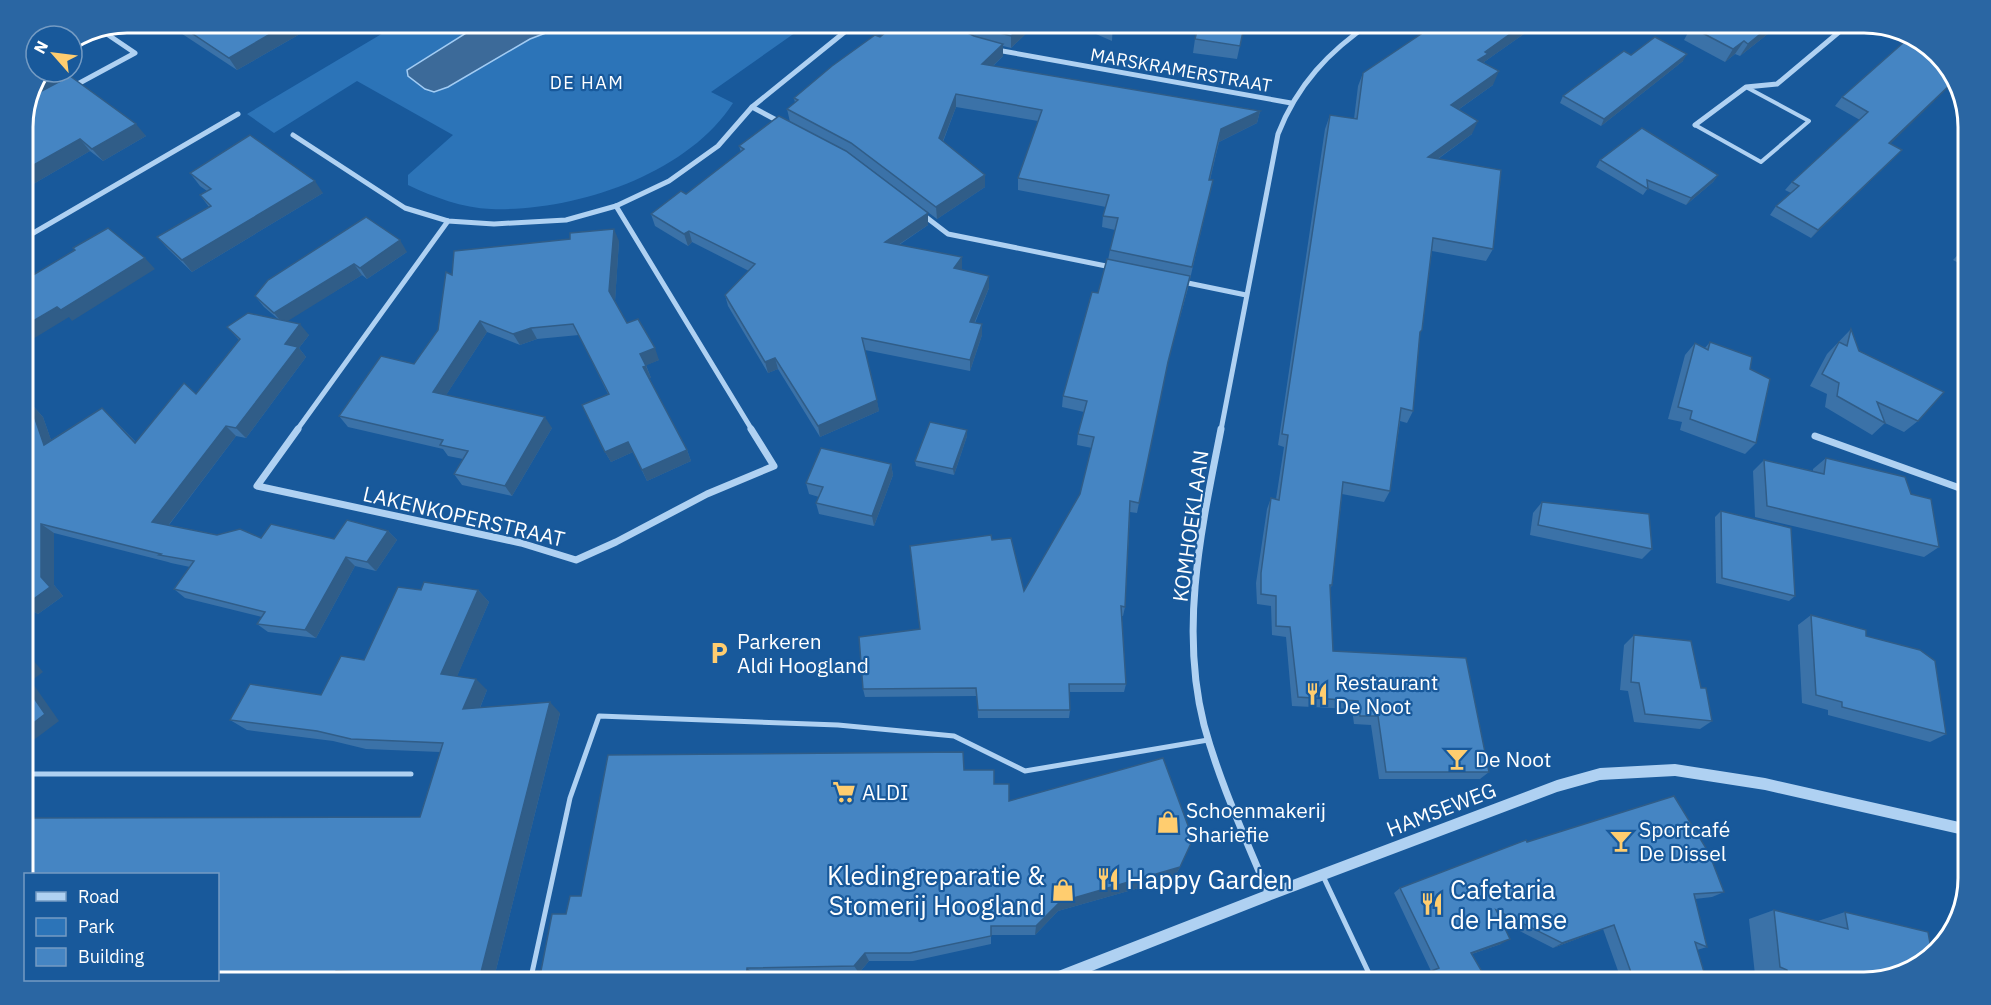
<svg xmlns="http://www.w3.org/2000/svg" width="1991" height="1005" font-family="'IBM Plex Sans',sans-serif">
<style>
.green{fill:#2c74b8}
.water{fill:#3c6a99;stroke:#a2ccf4;stroke-width:1.5}
.lines{fill:none;stroke-linecap:round;stroke-linejoin:round}
.service-far1{stroke:#afd1f2;stroke-width:4}
.service{stroke:#afd1f2;stroke-width:5}
.minor-far1{stroke:#afd1f2;stroke-width:5}
.minor{stroke:#afd1f2;stroke-width:7}
.tertiary{fill:#afd1f2;fill-rule:evenodd}
.wall{fill:#3b72a8}
.shaded-wall{fill:#305d88}
.building{fill:#4585c3;stroke:#305d88;stroke-width:1.5}
.labels{text-anchor:middle;dominant-baseline:central;stroke-width:4.5;stroke-linejoin:round;paint-order:stroke}
.far-street-label{font-size:18px;fill:#fff;stroke:#18599b}
.far-neighbourhood-label{font-size:18px;letter-spacing:1.5px;fill:#fff;stroke:#18599b}
.street-label{font-size:21px;fill:#fff;stroke:#18599b}
.poi-label{font-size:21px;fill:#fff;stroke:#18599b;text-anchor:start}
.near-poi-label{font-size:26px;fill:#fff;stroke:#18599b;text-anchor:start}
.rim{fill:none;stroke:#fff;stroke-width:3}
</style>
<rect width="100%" height="100%" fill="#18599b"/>
<path class="green" d="M400,23H482L407,70L434,92L448,87L530,39L572,23H809L711,92L733,103C687,175 573,212 491,209C463,208 433,197 408,185V175L453,135L357,81L274,133L247,114Z"/>
<path class="water" d="M482,23H572L530,39L448,87L434,92L425,89L408,76L407,70Z"/>
<g class="lines">
<path class="service-far1" d="M1695,125L1761,162L1809,121L1746,87"/>
<g class="service">
<path d="M23,778L34,774H411"/>
<path d="M1323,876L1373,982"/>
<path d="M530,982L570,798L599,716L838,725L954,736L1025,771L1208,740"/>
</g>
<g class="minor-far1">
<path d="M997,50L1291,103"/>
<path d="M74,86L135,53L98,28"/>
<path d="M752,107L780,122"/>
<path d="M1695,125L1746,87L1777,84L1851,22"/>
<path d="M293,135L405,208L448,221L494,224L566,220L616,206L669,181L718,146L752,107L857,22"/>
<path d="M616,206L752,430"/>
<path d="M922,214L948,234L1111,267"/>
<path d="M23,239L238,114"/>
<path d="M1183,282L1246,295"/>
<path d="M297,430L448,221"/>
<path d="M1221,430L1278,134C1297,85 1329,51 1372,22"/>
</g>
<g class="minor">
<path d="M298,429L257,486L521,543L576,560L616,542L707,494L774,466L751,429"/>
<path d="M1221,429C1202,526 1179,627 1204,725C1220,784 1246,839 1269,895"/>
<path d="M1815,436L1968,491"/>
</g>
<path class="tertiary" d="M1675,764L1765,778L1968,824V836L1765,790L1675,776L1600,780L1557,792L1269,901L1064,982H1041L1043,977L1048,975L1269,889L1557,780L1600,768Z"/>
</g>
<g class="wall">
<path d="M164,22H321L237,70Z"/>
<path d="M898,22H1113L1112,41L1089,31L1037,23L1011,48L1003,46V56L993,66L1260,111L1257,123L1219,142L1210,180V192L1188,288L1165,372L1137,513L1130,512L1125,607L1123,616H1121L1126,684L1124,692H1070V710L1069,718H978L977,696L865,697L863,689L920,629L992,540L1024,591L1080,494L1092,448L1077,445L1078,434L1084,412L1062,407L1063,396L1098,293L1108,260L1110,250L1115,230L1102,227L1103,216L1106,207L1018,190V178L1038,121L956,107L943,142L985,175V187L937,219L852,155L846,151L928,213V225L899,245L962,269L961,270L989,288L975,323L982,324V335L970,371L865,350L879,411L820,437L778,369L768,373L728,306L725,295L749,271L692,242L688,246L655,226L651,214L686,194L741,152L739,146L790,122L787,109L795,103L794,98L880,37Z"/>
<path d="M1245,22L1237,59L1193,53L1195,39Z"/>
<path d="M1439,22H1555L1542,31L1534,27L1484,62L1493,85L1458,110L1472,134L1438,159L1493,249L1486,261L1432,251L1419,337L1413,411L1407,423L1400,421L1390,491L1384,502L1342,494L1332,585L1330,589L1333,651L1489,772L1480,779H1379L1371,725L1354,724L1352,709L1292,706L1286,637L1272,635L1271,606L1257,604L1256,583L1267,509L1271,498L1276,499L1284,447L1278,445L1325,129L1330,115L1354,119L1358,86L1363,73Z"/>
<path d="M1783,22L1740,56L1735,54L1725,62L1684,40L1691,27Z"/>
<path d="M1912,35L1890,144L1902,150L1894,158L1811,238L1770,215L1776,206L1791,193L1785,190L1792,182L1860,120L1835,106L1842,97Z"/>
<path d="M1631,55L1683,61L1601,126L1560,103L1563,96Z"/>
<path d="M45,72H63L67,77L146,136L103,161L90,151L23,190Z"/>
<path d="M1600,160L1718,175L1713,182L1686,205L1648,188L1643,195L1596,167Z"/>
<path d="M190,173L323,193L192,272L168,249L157,237L209,207L200,195L207,191L200,186Z"/>
<path d="M619,241L615,301L627,323L659,360L646,365L651,378H649L687,450L691,461L647,481L633,452L611,462L605,452L608,394L579,335L537,339L520,345L487,332L446,395L552,428L512,496L462,485L454,474L463,459L448,456L443,449L348,427L339,416L414,364L438,330Z"/>
<path d="M1968,244V268L1953,260Z"/>
<path d="M407,252L367,279L362,275L286,321L309,335L299,348L306,357L246,438L236,436L169,525L217,535L261,538L334,539L388,531L397,540L376,571L355,566L316,638L268,632L257,624L262,617L185,598L174,589L190,567L171,563L168,562L54,533V585L63,596L38,614L24,606L23,605V395L43,417L51,440L102,408L136,442L196,394L239,340L227,327L278,319L264,307L255,296L268,280Z"/>
<path d="M1851,329L1859,351L1918,421L1904,432L1885,423L1872,435L1825,407L1827,394L1810,386L1827,354Z"/>
<path d="M1710,342L1750,369L1756,443L1745,454L1680,430L1682,422L1668,419L1685,355L1695,343L1705,348Z"/>
<path d="M967,430V436L954,475L916,466L915,461Z"/>
<path d="M1826,458L1911,494L1939,547L1924,557L1755,517L1753,471L1764,460L1813,471V469Z"/>
<path d="M891,464L893,475L874,526L819,514L816,503L819,497L809,494L806,483Z"/>
<path d="M1542,502L1652,549L1642,559L1530,535L1533,513Z"/>
<path d="M1721,511L1795,596L1789,601L1716,583L1715,517Z"/>
<path d="M1968,584V618L1964,587Z"/>
<path d="M421,590H478L489,602L457,676L487,690L480,708L560,713L493,982H422L413,979L353,977L351,982H127L420,817L440,752L366,749L333,741L247,730L230,720L321,695L364,660Z"/>
<path d="M1811,615L1866,636L1946,734L1930,742L1828,715V710L1802,703L1798,625Z"/>
<path d="M1634,635L1701,688L1712,721L1700,729L1634,722L1628,691L1620,690L1624,645Z"/>
<path d="M964,770L994,784L1009,801L1180,867L1174,878L1058,911L1035,935H991V944L913,961H869L859,973L755,975L754,982H543L539,981L566,914L581,896Z"/>
<path d="M1527,842L1724,892L1712,897L1695,899L1707,947L1697,950L1707,982H1622L1603,929L1553,948L1502,922L1501,944L1472,954L1488,982H1405L1431,971L1394,893L1400,888Z"/>
<path d="M1774,910L1818,921L1845,912L1864,982H1761V977L1755,975L1749,919Z"/>
</g>
<g class="shaded-wall">
<path d="M291,22H321L237,70L229,58Z"/>
<path d="M1025,22L1037,23L1011,48V36Z"/>
<path d="M1527,22H1536L1534,27L1484,62L1482,67L1478,60L1485,52Z"/>
<path d="M1546,22H1555L1542,31Z"/>
<path d="M1775,22H1783L1740,56L1748,44Z"/>
<path d="M1744,41L1735,54L1725,62L1733,49Z"/>
<path d="M1003,44V56L982,76V64Z"/>
<path d="M72,51L78,59L72,63Z"/>
<path d="M1687,54L1683,61L1601,126L1604,119Z"/>
<path d="M1499,71L1493,85L1445,119L1451,105Z"/>
<path d="M57,72H63L71,82L30,105L41,80Z"/>
<path d="M1955,80V81L1882,152L1889,143Z"/>
<path d="M956,94V107L939,151V138Z"/>
<path d="M1260,111L1257,123L1219,142L1221,129Z"/>
<path d="M1478,121L1472,134L1422,170L1428,157Z"/>
<path d="M136,124L146,136L103,161L92,149Z"/>
<path d="M80,139L90,151L23,190V171Z"/>
<path d="M1902,150L1894,158L1811,238L1818,230Z"/>
<path d="M985,175V187L937,219L936,207Z"/>
<path d="M1718,175L1713,182L1686,205L1691,198Z"/>
<path d="M315,181L323,193L192,272L182,260Z"/>
<path d="M928,213V225L886,253L885,242Z"/>
<path d="M614,229L619,241L615,303L609,291Z"/>
<path d="M689,231L692,242L688,246L684,234Z"/>
<path d="M400,240L407,252L367,279L360,268Z"/>
<path d="M962,257V269L954,280V268Z"/>
<path d="M145,258L155,269L72,321L69,317L23,345V327L57,307Z"/>
<path d="M354,264L362,275L283,324L274,313Z"/>
<path d="M989,276V288L970,333V322Z"/>
<path d="M480,321L487,332L441,403L433,392Z"/>
<path d="M300,324L309,335L299,348L306,357L246,438L236,428L285,344Z"/>
<path d="M982,324V335L970,371V360Z"/>
<path d="M531,328L537,339L520,345L513,334Z"/>
<path d="M655,348L659,360L645,366L640,354Z"/>
<path d="M775,358L778,369L768,373L765,362Z"/>
<path d="M646,366L651,378L648,379L643,367Z"/>
<path d="M23,395L43,417L56,454L44,445L23,398Z"/>
<path d="M877,400L879,411L820,437L818,426Z"/>
<path d="M102,408L113,419L146,453L135,443Z"/>
<path d="M545,417L552,428L512,496L505,486Z"/>
<path d="M226,426L236,436L164,531L152,522Z"/>
<path d="M967,430V436L954,475L953,469Z"/>
<path d="M628,442L633,452L611,462L605,452Z"/>
<path d="M687,450L691,461L647,481L642,470Z"/>
<path d="M891,464L893,475L874,526L872,516Z"/>
<path d="M41,524L54,533V585L63,596L38,614L24,606L41,577Z"/>
<path d="M388,531L397,540L376,571L367,562Z"/>
<path d="M346,557L355,566L316,638L305,630Z"/>
<path d="M478,590L489,602L453,686L441,674Z"/>
<path d="M23,648L43,672L31,681L59,721L23,748Z"/>
<path d="M476,679L487,690L475,720L463,709Z"/>
<path d="M550,702L560,713L493,982H485L479,980Z"/>
<path d="M1180,867L1174,878L1058,911L1035,935L1036,926L1060,902Z"/>
<path d="M1614,925L1603,929L1553,948L1562,943Z"/>
<path d="M1510,939L1501,944L1463,957L1471,953Z"/>
<path d="M865,953L869,961L859,973L854,966Z"/>
<path d="M747,968L755,975L754,982H749L746,980Z"/>
<path d="M336,971L353,977L351,982H333Z"/>
</g>
<g class="building">
<path d="M175,22H291L229,58Z"/>
<path d="M898,22H945L974,36L1003,44L982,64L1260,111L1221,129L1209,180H1213L1192,267L1110,250L1118,218L1103,216L1109,195L1018,178L1042,110L956,94L939,138L985,175L936,207L851,143L787,109L798,100L794,98L832,66L875,35L880,37Z"/>
<path d="M968,22H1025L1011,36L977,27Z"/>
<path d="M1098,22H1113V28Z"/>
<path d="M1199,22H1245L1240,46L1195,39Z"/>
<path d="M1439,22H1527L1485,52L1488,54L1478,60L1499,71L1451,105L1478,121L1428,157L1501,170L1493,249L1433,238L1422,330L1420,332L1413,411L1401,408L1390,491L1343,482L1332,585H1330L1333,651L1466,658L1489,772H1386L1378,716H1360L1358,701L1298,697L1290,627L1276,626V596L1261,594V573L1271,498L1279,500L1288,435L1282,434L1330,115L1357,119L1363,73Z"/>
<path d="M1697,22H1775L1748,44L1744,41L1733,49L1691,27Z"/>
<path d="M1912,35L1951,69L1955,80L1889,143L1902,150L1818,230L1776,206L1799,186L1792,182L1868,112L1842,97Z"/>
<path d="M1655,37L1687,54L1604,119L1563,96L1624,51L1631,55Z"/>
<path d="M45,72H57L41,80Z"/>
<path d="M70,76L136,124L92,149L80,139L23,171V120L34,95Z"/>
<path d="M779,116L846,151L928,213L885,242L962,257L954,268L989,276L970,322L982,324L970,360L862,338L877,400L818,426L775,358L765,362L725,295L755,264L689,231L684,234L651,214L681,191L686,194L744,149L739,146Z"/>
<path d="M1642,128L1718,175L1691,198L1647,180L1648,189L1600,160Z"/>
<path d="M250,135L315,181L182,260L157,237L211,206L200,195L211,189L190,173Z"/>
<path d="M366,217L400,240L360,268L354,264L274,313L255,296L268,280Z"/>
<path d="M108,228L145,258L61,310L57,307L23,327V281L75,250L73,248Z"/>
<path d="M614,229L609,291L627,323L638,319L655,348L640,354L646,366L643,367L687,450L642,470L628,442L605,452L582,405L609,394L573,324L531,328L513,334L480,321L433,392L545,417L505,486L454,474L468,451L440,445L443,440L339,416L381,356L414,364L438,330L446,272L452,275L454,251L570,239V233Z"/>
<path d="M1968,244V258L1960,253Z"/>
<path d="M1107,259L1190,276L1168,362L1139,503L1130,501L1125,607L1121,606L1126,684H1069L1070,710H978L976,688L863,689L859,637L920,629L910,546L991,535L992,540L1011,538L1024,591L1080,494L1094,437L1078,434L1087,401L1063,396L1092,292L1098,293Z"/>
<path d="M248,313L300,324L285,344L298,347L236,428L226,426L152,522L217,535L240,529L261,538L271,524L334,539L347,520L388,531L367,562L346,557L305,630L257,624L265,612L174,589L194,561L159,555L161,554L41,524V577L50,587L24,606L23,605V524L28,520L23,519V398L31,407L44,445L102,408L135,443L184,383L196,394L240,339L227,327Z"/>
<path d="M1851,329L1859,351L1944,392L1918,421L1877,402L1885,423L1837,396L1839,383L1822,374L1839,342L1847,346Z"/>
<path d="M1710,342L1752,357L1750,369L1770,379L1756,443L1690,419L1692,411L1678,407L1695,343L1708,350Z"/>
<path d="M930,422L967,430L953,469L915,461Z"/>
<path d="M821,448L891,464L872,516L816,503L823,487L806,483Z"/>
<path d="M1826,458L1905,477L1911,494L1931,499L1939,547L1767,506L1764,460L1824,474Z"/>
<path d="M1542,502L1649,514L1652,549L1538,525Z"/>
<path d="M1721,511L1791,528L1795,596L1722,578Z"/>
<path d="M424,582L478,590L441,674L476,679L463,709L550,702L479,980L412,979L413,974L336,971L333,982H127L114,980H218V874H26V893L23,885V818L420,817L443,743L351,739L317,731L230,720L250,684L321,695L341,656L364,660L398,587L421,590Z"/>
<path d="M1811,615L1866,630V636L1920,650L1935,661L1946,734L1842,707V702L1816,695Z"/>
<path d="M1634,635L1691,641L1701,688H1706L1712,721L1645,714L1639,683L1631,682Z"/>
<path d="M23,657L29,665L23,670Z"/>
<path d="M23,682L45,714L23,731Z"/>
<path d="M963,752L964,770H994V784H1009V801L1163,758L1193,839L1180,867L1060,902L1036,926H991V936L910,953H865L854,966L747,968L746,980L634,981V982H551V981H539L552,914H566L570,896H581L608,755Z"/>
<path d="M1674,796L1709,853L1724,892L1694,894L1707,947L1695,942L1707,982H1642L1633,978L1614,925L1562,943L1496,910L1510,939L1471,953L1488,982H1410L1409,980L1439,968L1400,888L1526,840L1527,842Z"/>
<path d="M1774,910L1848,929L1845,912L1928,932L1932,954L1922,965L1864,982H1788L1787,970L1780,967Z"/>
</g>
<defs>
<g id="parking-bare" transform="scale(1.8)"><path d="M-3.5-5.5H1a3.5 3.5 0 0 1 0 7H-1V5.5H-3.5ZM-1-3.4V-.6H.8a1.4 1.4 0 0 0 0-2.8Z" fill="#ffcd6f" stroke="#18599b" stroke-width="2.5" paint-order="stroke"/></g>
<g id="restaurant-bare" transform="scale(1.8)"><path d="M-5-6h1v4h1v-4h1v4h1v-4h1v5L-1.5 .5V6h-2V.5L-5-1ZM5-6V6H3V1.5H1.5Q1.5-4 5-6Z" fill="#ffcd6f" stroke="#18599b" stroke-width="2.5" paint-order="stroke"/></g>
<g id="bar-bare" transform="scale(1.8)"><path d="M-6-5H6L.8 .8V4.5H3.5V6h-7V4.5H-.8V.8Z" fill="#ffcd6f" stroke="#18599b" stroke-width="2.5" paint-order="stroke"/></g>
<g id="supermarket-bare" transform="scale(1.8)"><path d="M-6-5.5h2.5l.6 2H6L4.5 2H-2.5L-4.4-4H-6ZM-1.5 3.2a1.3 1.3 0 1 0 .1 0ZM3 3.2a1.3 1.3 0 1 0 .1 0Z" fill="#ffcd6f" stroke="#18599b" stroke-width="2.5" paint-order="stroke"/></g>
<g id="shop-bare" transform="scale(1.8)"><path d="M-5-2.5h2.3a2.7 3.5 0 0 1 5.4 0H5L5.5 6h-11ZM-1.5-2.5h3a1.5 2.3 0 0 0-3 0Z" fill="#ffcd6f" stroke="#18599b" stroke-width="2.5" paint-order="stroke"/></g>
</defs>
<g fill-rule="evenodd">
<use href="#parking-bare" x="719" y="653"/>
<use href="#restaurant-bare" x="1317" y="694"/>
<use href="#bar-bare" x="1457" y="759"/>
<use href="#supermarket-bare" x="844" y="792"/>
<use href="#shop-bare" x="1168" y="822"/>
<use href="#bar-bare" x="1621" y="841"/>
<use href="#restaurant-bare" x="1108" y="879"/>
<use href="#shop-bare" x="1063" y="890"/>
<use href="#restaurant-bare" x="1432" y="904"/>
</g>
<g class="labels">
<g class="far-street-label">
<text transform="translate(1181 70) rotate(10)">MARSKRAMERSTRAAT</text>
</g>
<g class="far-neighbourhood-label">
<text x="587" y="82">DE HAM</text>
</g>
<g class="street-label">
<text transform="translate(464 516) rotate(13)">LAKENKOPERSTRAAT</text>
<text transform="translate(1190 526) rotate(-82)">KOMHOEKLAAN</text>
<text transform="translate(1441 809) rotate(-21)">HAMSEWEG</text>
</g>
<g class="poi-label">
<text x="737" y="641">Parkeren<tspan x="737" dy="24">Aldi Hoogland</tspan></text>
<text x="1335" y="682">Restaurant<tspan x="1335" dy="24">De Noot</tspan></text>
<text x="1475" y="759">De Noot</text>
<text x="862" y="792">ALDI</text>
<text x="1186" y="810">Schoenmakerij<tspan x="1186" dy="24">Shariefie</tspan></text>
<text x="1639" y="829">Sportcafé<tspan x="1639" dy="24">De Dissel</tspan></text>
</g>
<g class="near-poi-label">
<text x="1045" y="875" text-anchor="end">Kledingreparatie &amp;<tspan x="1045" dy="30">Stomerij Hoogland</tspan></text>
<text x="1126" y="879">Happy Garden</text>
<text x="1450" y="889">Cafetaria<tspan x="1450" dy="30">de Hamse</tspan></text>
</g>
</g>
<path d="M0 0H1991V1005H0ZM127 33H1864A94 94 0 0 1 1958 127V878A94 94 0 0 1 1864 972H127A94 94 0 0 1 33 878V127A94 94 0 0 1 127 33Z" fill="#2a66a3" fill-rule="evenodd"/>
<path class="rim" d="M127 33H1864A94 94 0 0 1 1958 127V878A94 94 0 0 1 1864 972H127A94 94 0 0 1 33 878V127A94 94 0 0 1 127 33Z"/>
<rect x="24" y="873" width="195" height="108" fill="#18599b" stroke="#749bc3" stroke-width="1.5"/>
<rect x="36" y="892" width="30" height="9" fill="#afd1f2" stroke="#749bc3" stroke-width="1.5"/>
<text x="78" y="903" font-size="18" fill="#ffffff">Road</text>
<rect x="36" y="918" width="30" height="18" fill="#2c74b8" stroke="#749bc3" stroke-width="1.5"/>
<text x="78" y="933" font-size="18" fill="#ffffff">Park</text>
<rect x="36" y="948" width="30" height="18" fill="#4585c3" stroke="#749bc3" stroke-width="1.5"/>
<text x="78" y="963" font-size="18" fill="#ffffff">Building</text>
<g transform="translate(54 54) rotate(298)"><circle r="28" fill="#18599b" stroke="#749bc3" stroke-width="1.5"/>
<path d="M0-4.5L10 22L0 15L-10 22Z" fill="#ffcd6f"/>
<text y="-9" font-size="16" font-weight="bold" text-anchor="middle" fill="#ffffff">N</text>
</g>
</svg>
